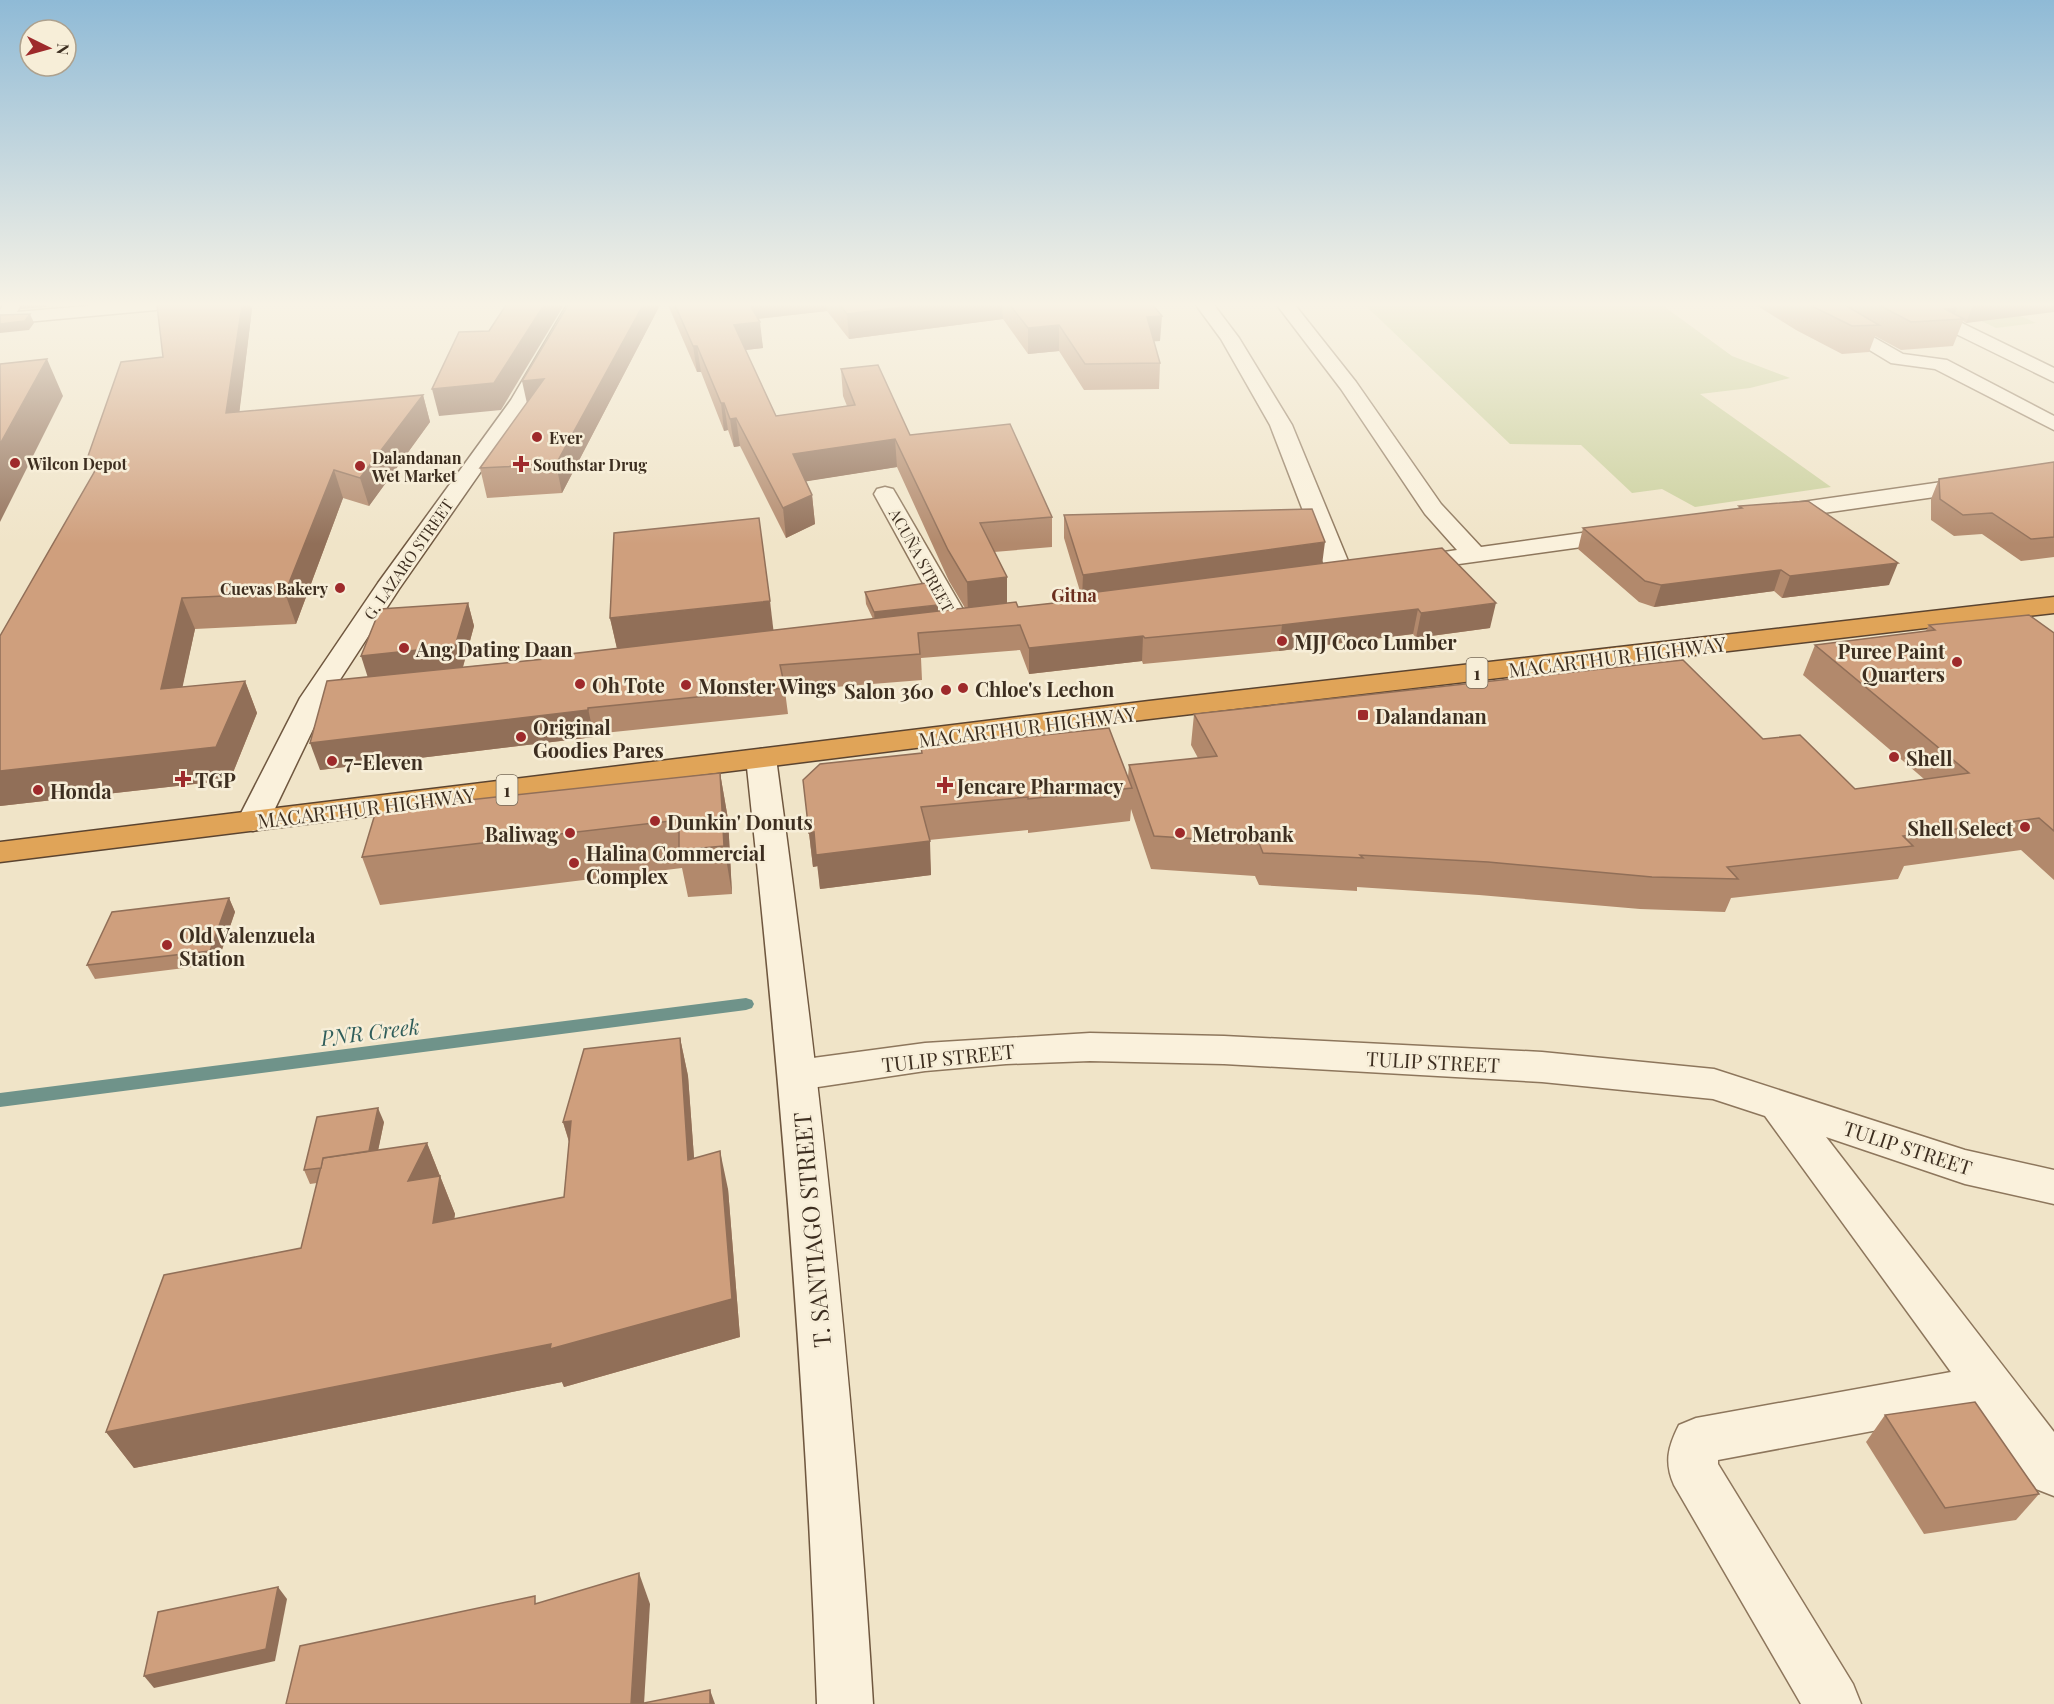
<svg xmlns="http://www.w3.org/2000/svg" width="2054" height="1704" font-family="'Playfair Display',serif">
<style>
.green{fill:#c9cf9b}
.lines{fill:none;stroke-linecap:round;stroke-linejoin:round}
.stream{fill:#6f938a;fill-rule:evenodd}
.street-casing{stroke:#8d765c;stroke-width:3}
.secondary-casing{stroke:#6f573f;stroke-width:3}
.highway-casing{stroke:#5b4430;stroke-width:3}
.street{fill:#faf1dc;fill-rule:evenodd}
.secondary{fill:#faf1dc;fill-rule:evenodd}
.highway{fill:#e0a458;fill-rule:evenodd}
.wall{fill:#b2896c}
.shaded-wall{fill:#916f58}
.building{fill:#cf9f7d;stroke:#916f58;stroke-width:1.5}
.poi-dot{fill:#9e2a2b;stroke:#f7eed8;stroke-width:2}
.labels{text-anchor:middle;dominant-baseline:central;stroke-width:5;stroke-linejoin:round;paint-order:stroke}
.far-poi-label{font-size:16px;font-weight:bold;fill:#3d2e20;stroke:#f7eed8;text-anchor:start}
.far-street-label{font-size:16px;fill:#3d2e20;stroke:#f7eed8}
.far-neighbourhood-label{font-size:18px;font-weight:bold;fill:#6b2e1e;stroke:#f7eed8}
.shield{fill:#f7eed8;stroke:#756857;stroke-width:1.5}
.shield-label{font-size:18px;font-weight:bold;fill:#3d2e20}
.poi-label{font-size:20px;font-weight:bold;fill:#3d2e20;stroke:#f7eed8;text-anchor:start}
.street-label{font-size:20px;fill:#3d2e20;stroke:#f7eed8}
.water-label{font-size:21px;font-style:italic;fill:#2f5d5a;stroke:#f7eed8}
.near-street-label{font-size:24px;fill:#3d2e20;stroke:#f7eed8}
</style>
<rect width="100%" height="100%" fill="#f0e4c8"/>
<g class="green">
<path d="M1365,305H1662L1732,356L1790,378L1750,388L1700,394L1831,487L1695,507L1662,489L1632,493L1581,445L1510,444Z"/>
<path d="M1948,305H1996L2036,323L1996,328Z"/>
</g>
<g class="lines">
<path class="stream" d="M746,998L752,1000L754,1004L752,1008L746,1010L0,1107V1093Z"/>
<g class="street-casing">
<g id="street">
<path d="M3,305H21L17,312L98,305H165L156,310L4,324L0,323V310Z"/>
<path d="M1196,305H1214L1239,338L1292,425L1353,573L1349,578L1340,581L1331,578L1327,573L1270,425L1221,339Z"/>
<path d="M1277,305H1295L1356,382L1441,504L1481,547L1625,527L1634,529L1637,534L1634,539L1625,541L1408,571L1399,569L1396,564L1399,559L1457,550L1425,514L1341,389Z"/>
<path d="M1795,305H1817L1903,354L1947,360L2054,416V430L1935,369L1891,363Z"/>
<path d="M1902,305H1925L2054,368V382L1905,309Z"/>
<path d="M2054,466V480L1774,520L1766,518L1762,513L1766,508L1774,506Z"/>
<path d="M885,487L893,489L896,494L972,625L968,631L959,633L950,631L946,625L874,494L877,489Z"/>
<path d="M1090,1033L1224,1036L1542,1052L1714,1069L1965,1150L2054,1170V1204L1965,1184L1826,1137L2054,1432V1496L2036,1489L1979,1411L1718,1460V1464L1853,1684L1861,1704H1801L1674,1485C1664,1462 1668,1447 1679,1425L1696,1418L1951,1372L1765,1116L1713,1099L1542,1082L1224,1064L1090,1061L1006,1064L925,1071L798,1090L784,1085L778,1075L784,1065L798,1060L925,1043Z"/>
</g>
</g>
<g class="secondary-casing">
<g id="secondary">
<path d="M567,305H585L530,401L399,589L328,698L269,821L264,828L253,831L242,828L237,821L300,698L378,583L511,400Z"/>
<path d="M761,749L772,752L776,758C819,1073 854,1387 873,1704H817C806,1388 780,1073 746,758L750,752Z"/>
</g>
</g>
<g class="highway-casing">
<path id="highway" d="M2054,597V613L1149,719L0,862V842L1149,701Z"/>
</g>
<use href="#street" class="street"/>
<use href="#secondary" class="secondary"/>
<use href="#highway" class="highway"/>
</g>
<g class="wall">
<path d="M568,305H660L562,493L487,498L480,468L527,403Z"/>
<path d="M668,305H1153L1160,341H1154L1160,363L1159,389L1084,390L1059,351L1028,354L1003,319L849,339L827,311L758,319L763,348L745,350L776,416L847,406L843,396L841,369L910,435L1052,517V547L994,552L1007,577V603L1018,607L1089,599V597L1082,598L1064,538V515L1322,563L1490,628L1416,638L1413,634L1279,651L1143,664L1142,661L1029,674L1020,650L921,658L922,680L785,691L788,714L594,734V737L320,770L368,677L468,603L474,626L463,667L544,659L617,648L610,618L774,630L873,619L866,604L865,592L938,611L965,608L949,581L897,467L806,481L812,495L815,524L786,538L740,446L734,447L728,430L724,431L701,372H697Z"/>
<path d="M1756,305H2054L1966,323L1963,321L1953,346L1901,350L1875,336L1869,352L1842,354L1796,330Z"/>
<path d="M252,309L239,412L423,395L430,422L369,506L343,498L296,624L195,629L182,687L245,681L257,713L230,780L0,806L94,471L88,456L163,357Z"/>
<path d="M2054,462V557L2021,561L1982,534L1954,536L1931,520V499L1939,479Z"/>
<path d="M1739,506L1889,585L1782,598L1774,591L1654,607L1639,602L1578,549L1583,528L1738,509Z"/>
<path d="M1929,625L2054,633V880L2021,850L1904,866L1898,879L1731,898L1725,912L1640,909L1479,895L1357,887V891L1259,885L1255,876L1151,869L1131,809L1130,821L1028,833V830L929,840L931,875L820,889L818,866L813,867L803,780L922,753L921,748L1128,777L1129,765L1198,758L1191,745L1194,714L1763,739L1855,789L1924,779L1803,675L1815,645L1926,631Z"/>
<path d="M720,773L728,819L732,894L688,897L682,868L380,905L362,857L403,812Z"/>
<path d="M229,898L235,912L217,964L95,979L87,965Z"/>
<path d="M680,1038L688,1076L694,1158L728,1189L740,1337L564,1387L562,1382L134,1468L106,1432L301,1248L317,1183L310,1184L304,1170L384,1122L378,1150L427,1143L455,1214L454,1219L564,1197L569,1142L563,1122Z"/>
<path d="M1885,1415L2039,1494L2016,1520L1924,1534L1866,1442Z"/>
</g>
<g class="shaded-wall">
<path d="M19,305H47L46,307L21,309Z"/>
<path d="M242,305H251L252,309L236,440L226,413Z"/>
<path d="M544,305H564L501,410L439,416L432,389Z"/>
<path d="M643,305H660L562,493L556,464Z"/>
<path d="M745,305H826L827,311L747,320Z"/>
<path d="M918,305H1002L1003,319L849,339L847,314Z"/>
<path d="M1973,305H2054V312L1966,323Z"/>
<path d="M1957,308L1952,320L1945,309Z"/>
<path d="M30,314L34,323L29,330L0,333V324Z"/>
<path d="M1162,316L1160,341L1146,342L1147,317Z"/>
<path d="M760,322L763,348L737,351L734,325Z"/>
<path d="M1059,325V351L1028,354V328Z"/>
<path d="M693,346H697L701,372H697Z"/>
<path d="M47,359L63,396L0,522V444Z"/>
<path d="M544,379L528,408L522,381Z"/>
<path d="M423,395L430,422L369,506L360,478Z"/>
<path d="M721,403H724L728,430L724,431Z"/>
<path d="M736,418L740,446L734,447L730,419Z"/>
<path d="M895,439L897,467L796,483L793,454Z"/>
<path d="M334,470L343,498L296,624L285,593Z"/>
<path d="M812,495L815,524L786,538L783,508Z"/>
<path d="M1325,542L1322,565L1089,593V597L1082,598L1083,575Z"/>
<path d="M1898,563L1889,585L1782,598L1790,576Z"/>
<path d="M1781,570L1774,591L1654,607L1661,585Z"/>
<path d="M1007,577V608L968,614L967,582Z"/>
<path d="M182,598L195,629L175,722L161,689Z"/>
<path d="M770,601L774,635L618,653L610,618Z"/>
<path d="M468,603L474,626L462,670L369,681L361,656Z"/>
<path d="M1496,603L1490,628L1416,638L1421,613Z"/>
<path d="M938,605V617L875,624L874,612Z"/>
<path d="M1418,609L1413,634L1279,651L1282,625Z"/>
<path d="M1143,636L1142,661L1029,674V648Z"/>
<path d="M245,681L257,713L230,780L0,806V771Z"/>
<path d="M588,708L594,737L320,770L310,743Z"/>
<path d="M720,773L728,819L732,894L724,846Z"/>
<path d="M814,832L818,866L813,867L809,833Z"/>
<path d="M930,841L931,875L820,889L816,855Z"/>
<path d="M229,898L235,912L217,964L210,951Z"/>
<path d="M680,1038L688,1076L697,1198L688,1160Z"/>
<path d="M378,1108L384,1122L373,1175L367,1162Z"/>
<path d="M571,1121L575,1160L563,1122Z"/>
<path d="M427,1143L455,1214L448,1261L408,1181Z"/>
<path d="M720,1151L728,1189L740,1337L564,1387L562,1382L134,1468L106,1432Z"/>
<path d="M639,1573L650,1604L644,1704H631Z"/>
<path d="M278,1587L287,1599L275,1661L154,1688L144,1676Z"/>
<path d="M710,1690L715,1704H710Z"/>
</g>
<g class="building">
<path d="M157,305H242L226,413L423,395L360,478L334,470L285,593L182,598L161,689L245,681L216,747L0,771V636L100,462L88,456L121,362L163,357Z"/>
<path d="M506,305H544L494,383L432,389L459,332L489,331Z"/>
<path d="M568,305H643L556,464L480,468L544,379L522,381Z"/>
<path d="M675,305H750L760,322L734,325L776,416L855,405L841,369L878,365L910,435L1010,424L1052,517L980,523L1007,577L967,582L948,550L895,439L793,454L812,495L783,508L736,418L730,419L724,403H721L697,346H693Z"/>
<path d="M840,305H918L847,314Z"/>
<path d="M1010,305H1153L1162,316L1147,317L1160,363L1085,364L1059,325L1028,328Z"/>
<path d="M1810,305H1845L1879,325L1852,326Z"/>
<path d="M1879,305H1950L1957,308L1945,309L1964,319L1911,322Z"/>
<path d="M30,314L25,321L0,324V315Z"/>
<path d="M47,359L0,444V364Z"/>
<path d="M2054,462V537L2031,539L1992,513L1963,515L1940,499L1939,479Z"/>
<path d="M1808,501L1898,563L1790,576L1781,570L1661,585L1645,581L1583,528L1742,508L1739,506Z"/>
<path d="M1312,509L1325,542L1083,575L1064,515Z"/>
<path d="M759,518L770,601L610,618L614,533Z"/>
<path d="M1442,548L1496,603L1421,613L1418,609L1282,625L1145,638L1143,636L1029,648L1020,625L918,633L920,654L780,665L785,688L588,708V710L310,743L327,681L544,659V657L1016,602L1018,607L1091,599L1089,593Z"/>
<path d="M926,583L938,605L874,612L865,592Z"/>
<path d="M468,603L455,646L361,656L380,609Z"/>
<path d="M2029,615L2054,633V831L2039,818L1903,836L1913,846L1727,867L1738,879L1652,877L1488,862L1360,855L1363,858L1263,853L1259,843L1154,836L1129,765L1217,756L1194,714L1683,660L1763,739L1800,735L1855,789L1969,773L1815,645L1935,630L1929,625Z"/>
<path d="M1109,728L1132,788L1028,799V797L921,807L930,841L816,855L814,832L809,833L803,780L820,764L922,753L921,748Z"/>
<path d="M720,773L724,846L679,850V820L362,857L375,814L403,812L404,807Z"/>
<path d="M229,898L210,951L87,965L112,912Z"/>
<path d="M680,1038L688,1160L720,1151L732,1299L550,1349L551,1344L106,1432L164,1275L301,1248L323,1158L427,1143L408,1181L440,1176L433,1223L564,1197L571,1121L563,1122L584,1049Z"/>
<path d="M378,1108L369,1151L323,1158L321,1168L304,1170L317,1117Z"/>
<path d="M1975,1402L2039,1494L1945,1508L1885,1415Z"/>
<path d="M639,1573L631,1704H286L300,1646L535,1596V1604Z"/>
<path d="M278,1587L266,1649L144,1676L158,1612Z"/>
<path d="M710,1690V1704H639Z"/>
</g>
<linearGradient id="sky" x2="0" y2="1"><stop stop-color="#8fbad6"/><stop offset="0.56" stop-color="#f8f3e6"/><stop offset="1" stop-color="#f8f3e6" stop-opacity="0"/></linearGradient>
<rect width="2054" height="544" fill="url(#sky)"/>
<g class="poi-dot">
<circle cx="537" cy="437" r="6"/>
<circle cx="15" cy="463" r="6"/>
<path d="M518 455h6v6h6v6h-6v6h-6v-6h-6v-6h6z"/>
<circle cx="360" cy="466" r="6"/>
<circle cx="340" cy="588" r="6"/>
<circle cx="1282" cy="641" r="6"/>
<circle cx="404" cy="648" r="6"/>
<circle cx="1957" cy="662" r="6"/>
<circle cx="580" cy="684" r="6"/>
<circle cx="686" cy="685" r="6"/>
<circle cx="963" cy="688" r="6"/>
<circle cx="946" cy="690" r="6"/>
<rect x="1357" y="709" width="12" height="12" rx="3"/>
<circle cx="521" cy="737" r="6"/>
<circle cx="1894" cy="757" r="6"/>
<circle cx="332" cy="761" r="6"/>
<path d="M180 770h6v6h6v6h-6v6h-6v-6h-6v-6h6z"/>
<path d="M942 776h6v6h6v6h-6v6h-6v-6h-6v-6h6z"/>
<circle cx="38" cy="790" r="6"/>
<circle cx="655" cy="821" r="6"/>
<circle cx="2025" cy="827" r="6"/>
<circle cx="570" cy="833" r="6"/>
<circle cx="1180" cy="833" r="6"/>
<circle cx="574" cy="863" r="6"/>
<circle cx="167" cy="945" r="6"/>
</g>
<g class="labels">
<g class="far-poi-label">
<text x="549" y="437">Ever</text>
<text x="372" y="457">Dalandanan<tspan x="372" dy="18">Wet Market</tspan></text>
<text x="27" y="463">Wilcon Depot</text>
<text x="533" y="464">Southstar Drug</text>
<text x="328" y="588" text-anchor="end">Cuevas Bakery</text>
</g>
<g class="far-street-label">
<text transform="translate(408 559) rotate(-55)">G. LAZARO STREET</text>
<text transform="translate(922 560) rotate(61)">ACUÑA STREET</text>
</g>
<g class="far-neighbourhood-label">
<text x="1074" y="595">Gitna</text>
</g>
<g class="shield">
<rect x="1466.5" y="658" width="21" height="30" rx="4.5"/>
<rect x="496.5" y="775" width="21" height="30" rx="4.5"/>
</g>
<g class="shield-label">
<text x="1477" y="673">1</text>
<text x="507" y="790">1</text>
</g>
<g class="poi-label">
<text x="1294" y="641">MJJ Coco Lumber</text>
<text x="416" y="648">Ang Dating Daan</text>
<text x="1945" y="650" text-anchor="end">Puree Paint<tspan x="1945" dy="23">Quarters</tspan></text>
<text x="592" y="684">Oh Tote</text>
<text x="698" y="685">Monster Wings</text>
<text x="975" y="688">Chloe's Lechon</text>
<text x="934" y="690" text-anchor="end">Salon 360</text>
<text x="1375" y="715">Dalandanan</text>
<text x="533" y="726">Original<tspan x="533" dy="23">Goodies Pares</tspan></text>
<text x="1906" y="757">Shell</text>
<text x="344" y="761">7-Eleven</text>
<text x="195" y="779">TGP</text>
<text x="957" y="785">Jencare Pharmacy</text>
<text x="50" y="790">Honda</text>
<text x="667" y="821">Dunkin' Donuts</text>
<text x="2013" y="827" text-anchor="end">Shell Select</text>
<text x="558" y="833" text-anchor="end">Baliwag</text>
<text x="1192" y="833">Metrobank</text>
<text x="586" y="852">Halina Commercial<tspan x="586" dy="23">Complex</tspan></text>
<text x="179" y="934">Old Valenzuela<tspan x="179" dy="23">Station</tspan></text>
</g>
<g class="street-label">
<text transform="translate(1617 656) rotate(-7)">MACARTHUR HIGHWAY</text>
<text transform="translate(1027 726) rotate(-7)">MACARTHUR HIGHWAY</text>
<text transform="translate(366 807) rotate(-7)">MACARTHUR HIGHWAY</text>
<text transform="translate(948 1057) rotate(-6)">TULIP STREET</text>
<text transform="translate(1433 1061) rotate(3)">TULIP STREET</text>
<text transform="translate(1908 1147) rotate(18)">TULIP STREET</text>
</g>
<g class="water-label">
<text transform="translate(370 1031) rotate(-7)">PNR Creek</text>
</g>
<g class="near-street-label">
<text transform="translate(811 1230) rotate(-95)">T. SANTIAGO STREET</text>
</g>
</g>
<g transform="translate(48 48) rotate(95)"><circle r="28" fill="#f7eed8" stroke="#ada18e" stroke-width="1.5"/>
<path d="M0-4.5L10 22L0 15L-10 22Z" fill="#9e2a2b"/>
<text y="-9" font-size="16" font-weight="bold" text-anchor="middle" fill="#3d2e20">N</text>
</g>
</svg>
